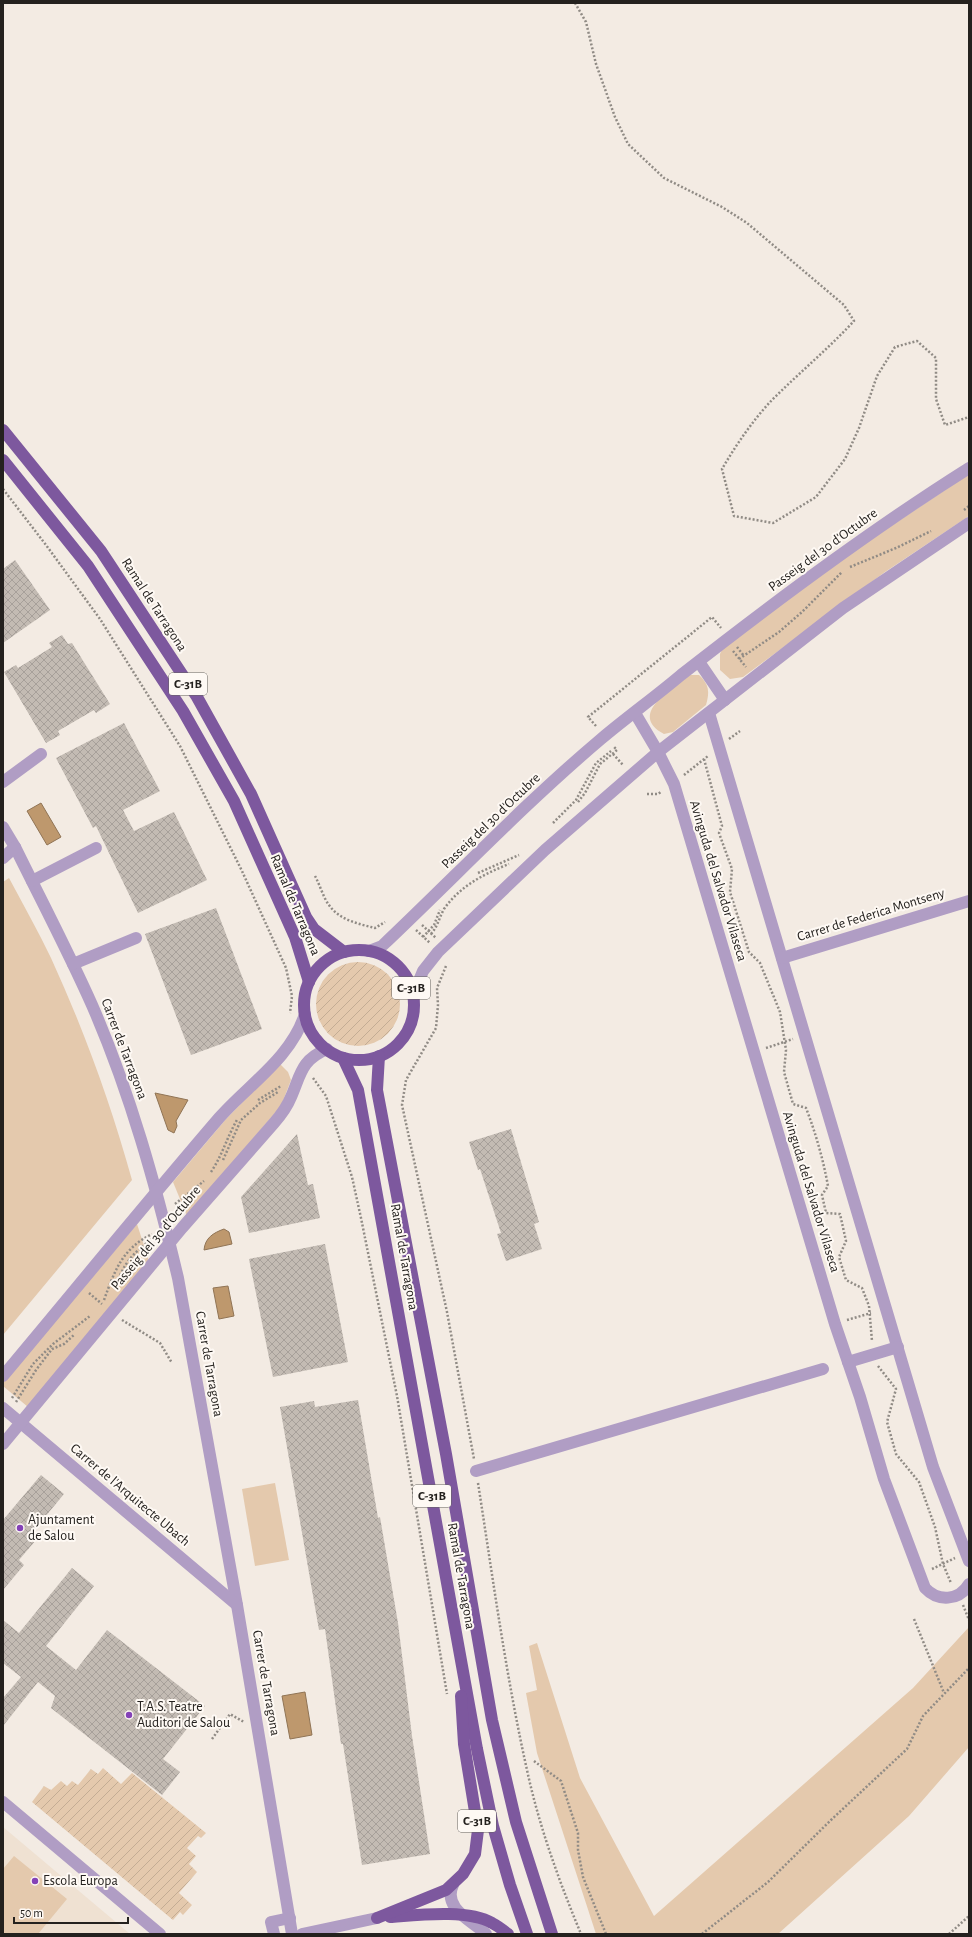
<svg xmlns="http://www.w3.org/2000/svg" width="972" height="1937" font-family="'Alegreya Sans',sans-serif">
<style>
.built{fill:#efe1d2}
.park{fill:#e4c9ad}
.garden{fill:url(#garden-furrows)}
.water{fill:#be986d;stroke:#907455}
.building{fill:url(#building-cross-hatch)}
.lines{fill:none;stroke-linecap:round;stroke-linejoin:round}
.path{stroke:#908b85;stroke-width:2.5;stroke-dasharray:2 2;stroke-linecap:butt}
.minor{stroke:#b09dc4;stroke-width:12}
.major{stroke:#7d589e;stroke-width:12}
.poi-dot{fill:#8442b7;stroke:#fef9f4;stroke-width:1.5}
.labels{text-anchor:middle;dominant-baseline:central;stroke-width:4;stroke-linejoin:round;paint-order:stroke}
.shield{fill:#fef9f4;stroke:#65625e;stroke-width:1}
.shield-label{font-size:13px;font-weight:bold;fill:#24211e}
.street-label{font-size:14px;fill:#24211e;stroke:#fef9f4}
.poi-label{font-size:14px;fill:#24211e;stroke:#fef9f4;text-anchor:start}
</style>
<defs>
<pattern id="garden-furrows" width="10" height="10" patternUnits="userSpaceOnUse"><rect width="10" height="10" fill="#e4c9ad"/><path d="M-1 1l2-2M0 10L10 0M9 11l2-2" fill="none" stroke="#c3ac94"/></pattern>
<pattern id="building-cross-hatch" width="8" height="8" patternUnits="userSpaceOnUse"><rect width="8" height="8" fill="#c3bbb3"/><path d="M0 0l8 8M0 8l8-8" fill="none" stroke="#a7a09a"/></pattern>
</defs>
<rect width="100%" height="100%" fill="#f3ebe3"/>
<path class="built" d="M3,1827L130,1934H3Z"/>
<g class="park">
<path d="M969,474V516L885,572L743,677L730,679L720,670V654L723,647L852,552Z"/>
<path d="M690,675H699C709,684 710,692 706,705L673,732L664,734C627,714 673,688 690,675Z"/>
<path d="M9,878C23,904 38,931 51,958C84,1030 111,1104 132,1180L3,1335V882Z"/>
<path d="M280,1064L288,1072L291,1080L281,1106L187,1216L173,1182L226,1119Z"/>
<path d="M137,1224L149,1261L28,1407L3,1386V1383Z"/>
<path d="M275,1483L289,1560L255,1566L242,1489Z"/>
<path d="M969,1627V1747L909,1816L778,1934H596L537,1753L526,1693L537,1690L529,1646L537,1643L580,1778L654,1916L913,1688Z"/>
<path d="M14,1856L67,1899L38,1934H3V1869Z"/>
</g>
<g class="garden">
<circle cx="358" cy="1004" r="42"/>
<path d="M103,1768L121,1784L132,1773L206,1833L201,1838L198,1836L187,1848L196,1856L189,1864L197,1872L179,1893L192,1905L183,1915L180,1912L173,1920L32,1802L44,1786L51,1790L61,1781L67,1786L72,1781L78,1785L91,1769L98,1774Z"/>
</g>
<g class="water">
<path d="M41,803L61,837L47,845L27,811Z"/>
<path d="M155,1093L188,1100L176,1121L177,1126L174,1133L168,1130Z"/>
<path d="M224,1229L229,1232L232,1244L204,1250C205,1238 213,1233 224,1229Z"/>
<path d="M228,1286L234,1316L219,1319L213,1288Z"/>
<path d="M305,1692L312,1735L290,1739L282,1696Z"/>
</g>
<g class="building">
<path d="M15,560L50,610L3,643V569Z"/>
<path d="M62,635L68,644L72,643L110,704L96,713L94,710L58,731L60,735L46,743L4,672L16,665L18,668L52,647L49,643Z"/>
<path d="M124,723L160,791L123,810L134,831L174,812L207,880L138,913L96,826L93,828L56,758Z"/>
<path d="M216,908L262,1029L191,1055L145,934Z"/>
<path d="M511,1129L539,1222L534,1224L542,1249L506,1261L497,1234L501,1233L480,1169L478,1170L469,1142Z"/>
<path d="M297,1134L308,1185L313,1184L320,1218L249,1233L241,1197Z"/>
<path d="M325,1244L348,1362L273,1377L249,1259Z"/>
<path d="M358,1400L378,1518L380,1517L398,1623L412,1736L430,1854L362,1865L343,1744H341L325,1629L319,1630L280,1407L314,1401L315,1407Z"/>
<path d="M41,1475L64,1494L30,1535L36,1540L19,1560L24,1565L3,1590V1520Z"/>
<path d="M72,1568L94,1586L46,1646L76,1670L107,1630L205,1706L163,1759L180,1772L162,1795L51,1708L55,1696L38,1682L3,1726V1698L21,1677L3,1663V1620L19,1633Z"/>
</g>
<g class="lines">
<g class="path">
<path d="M575,3L586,22L596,64L615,117L628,144L664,178L722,207L747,223L844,305L854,321C828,349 799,373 772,400C753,420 736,445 722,469L734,516L773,523L816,497L845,459L859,428L877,376L895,347L917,341L936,358V399L945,425L969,417"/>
<path d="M3,489L46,545L100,619L180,746L242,871L286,968L292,996L290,1013"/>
<path d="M964,510L969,506"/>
<path d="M850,567L896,548L931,531"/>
<path d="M737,647L744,656"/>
<path d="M733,651L746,667"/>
<path d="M739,659L779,632L802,612L842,572"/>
<path d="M596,726L588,717L712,617L721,628"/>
<path d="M729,739L740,731"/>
<path d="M613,754L623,765"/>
<path d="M704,759L722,826L719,833L732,869L730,892L749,952L760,963L780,1012L786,1050L784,1072L793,1104L806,1108C816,1134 823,1159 828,1186L822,1195L826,1213L840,1214L846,1241L839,1257L846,1280L862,1288L869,1306L872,1341"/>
<path d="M684,775L708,756"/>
<path d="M647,794H658L662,791"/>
<path d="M578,802L585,793L600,764L617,750L613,746"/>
<path d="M553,823L576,800L596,763L611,751"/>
<path d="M478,873L519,855"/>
<path d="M315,876C320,885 323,897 329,905C339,920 359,924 375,928L385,922"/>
<path d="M422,925L436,938"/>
<path d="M416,930L430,943"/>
<path d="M431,934C438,926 439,918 444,909C460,886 484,874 509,864"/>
<path d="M423,937L434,925L440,910"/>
<path d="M446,966L437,988L438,1005L436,1028L406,1080L402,1105L447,1312L474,1459"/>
<path d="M766,1048L793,1039"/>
<path d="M313,1078L326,1096L352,1177L361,1218L397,1396L447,1694"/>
<path d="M258,1100L281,1086"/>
<path d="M223,1160L241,1120L260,1103L278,1092"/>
<path d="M211,1172C222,1156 227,1137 237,1120"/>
<path d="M175,1204L204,1181"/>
<path d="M115,1286C126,1261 131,1255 153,1238"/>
<path d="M89,1293L102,1304"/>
<path d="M104,1300C115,1270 122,1249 152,1234"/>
<path d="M122,1320L160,1343L172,1363"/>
<path d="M847,1320L871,1313"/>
<path d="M878,1366L896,1389L887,1422L896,1454L919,1482L935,1527L943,1564L951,1583"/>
<path d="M12,1398L33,1364L53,1344L90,1316"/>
<path d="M16,1402L36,1370L52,1349L64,1344L75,1334"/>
<path d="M478,1483C493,1579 506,1676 527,1770C539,1826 559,1881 581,1934"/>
<path d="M932,1569L955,1558"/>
<path d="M963,1605L969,1620"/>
<path d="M914,1619L944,1693"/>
<path d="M212,1739L230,1714L244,1722"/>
<path d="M534,1761L561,1781L578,1833V1850L583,1877L606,1934"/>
<path d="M702,1934L768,1882L831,1820L907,1749L923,1716L969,1668"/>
<path d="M949,1934L969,1916"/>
</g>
<g class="minor">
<path d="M699,662L725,700"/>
<path d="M635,713L658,752L674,784L835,1324L860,1397L884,1479L925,1588C938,1602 959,1601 969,1584"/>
<path d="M709,713L933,1467L969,1561"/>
<path d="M3,782L41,754"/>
<path d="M3,827L15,847C41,900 68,951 92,1005C130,1092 156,1186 178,1278L237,1605L292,1934"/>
<path d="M3,858L15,847"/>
<path d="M32,881L96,848"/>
<path d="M369,951L382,946C455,877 524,804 601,739C627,717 655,697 681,675C774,602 869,531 969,468"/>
<path d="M782,958L969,901"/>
<path d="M73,964L136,938"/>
<path d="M413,995L423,971L438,952L545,850L658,752L843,608L969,523"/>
<path d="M848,1362L898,1347"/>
<path d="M3,1376C75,1290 146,1203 219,1118C248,1085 291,1058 305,1014"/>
<path d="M3,1408L237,1605"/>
<path d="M3,1444L182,1228L274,1123C281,1115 287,1107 291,1097C301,1074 301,1060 327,1049"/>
<path d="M476,1471L823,1369"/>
<path d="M3,1802L160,1934"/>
<path d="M453,1885C442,1908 472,1921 486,1934"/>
<path d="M274,1934L271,1922L290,1918"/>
<path d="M302,1934L377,1918"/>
</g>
<g class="major">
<path d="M3,430L101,551L197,697L251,794L306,917L314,929L344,952"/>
<path d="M3,460L88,566L183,711L234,801L295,937L309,982"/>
<circle cx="359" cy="1005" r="55"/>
<path d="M379,1056L377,1090L446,1454L492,1720L516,1822L552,1934"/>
<path d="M343,1058L358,1090L477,1749L493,1826L510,1885L527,1934"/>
<path d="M390,1917C418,1915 468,1909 492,1923C498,1926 503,1930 508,1934"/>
<path d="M377,1918L446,1890L463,1874L475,1854L478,1830L464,1744L461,1696"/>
</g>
</g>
<g class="poi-dot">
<circle cx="20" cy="1528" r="4"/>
<circle cx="129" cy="1715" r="4"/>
<circle cx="35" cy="1881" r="4"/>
</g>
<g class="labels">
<g class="shield">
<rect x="169" y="673" width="38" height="22" rx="3"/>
<rect x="392" y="977" width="38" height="22" rx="3"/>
<rect x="413" y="1485" width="38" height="22" rx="3"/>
<rect x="458" y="1810" width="38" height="22" rx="3"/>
</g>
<g class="shield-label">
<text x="188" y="684">C-31B</text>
<text x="411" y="988">C-31B</text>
<text x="432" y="1496">C-31B</text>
<text x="477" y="1821">C-31B</text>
</g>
<g class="street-label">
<text transform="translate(823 550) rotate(-36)">Passeig del 30 d'Octubre</text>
<text transform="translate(154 605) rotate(57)">Ramal de Tarragona</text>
<text transform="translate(491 821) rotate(-44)">Passeig del 30 d'Octubre</text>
<text transform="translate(718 881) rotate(73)">Avinguda del Salvador Vilaseca</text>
<text transform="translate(295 905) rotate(67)">Ramal de Tarragona</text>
<text transform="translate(871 915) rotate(-17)">Carrer de Federica Montseny</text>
<text transform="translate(124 1049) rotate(69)">Carrer de Tarragona</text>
<text transform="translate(811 1192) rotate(73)">Avinguda del Salvador Vilaseca</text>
<text transform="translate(156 1238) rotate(-50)">Passeig del 30 d'Octubre</text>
<text transform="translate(404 1257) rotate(80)">Ramal de Tarragona</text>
<text transform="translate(209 1364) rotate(80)">Carrer de Tarragona</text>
<text transform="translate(130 1495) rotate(40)">Carrer de l'Arquitecte Ubach</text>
<text transform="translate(461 1576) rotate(80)">Ramal de Tarragona</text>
<text transform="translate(266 1683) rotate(80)">Carrer de Tarragona</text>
</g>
<g class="poi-label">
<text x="28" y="1520">Ajuntament<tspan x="28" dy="16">de Salou</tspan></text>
<text x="137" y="1707">T.A.S. Teatre<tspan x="137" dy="16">Auditori de Salou</tspan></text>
<text x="43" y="1881">Escola Europa</text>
</g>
</g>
<rect width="972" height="1937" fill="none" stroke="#24211e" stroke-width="8"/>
<path d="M14 1917v6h114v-6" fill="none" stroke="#24211e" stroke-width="2"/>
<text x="20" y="1917" font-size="12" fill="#24211e" stroke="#fef9f4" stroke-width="3" paint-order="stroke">50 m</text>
</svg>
